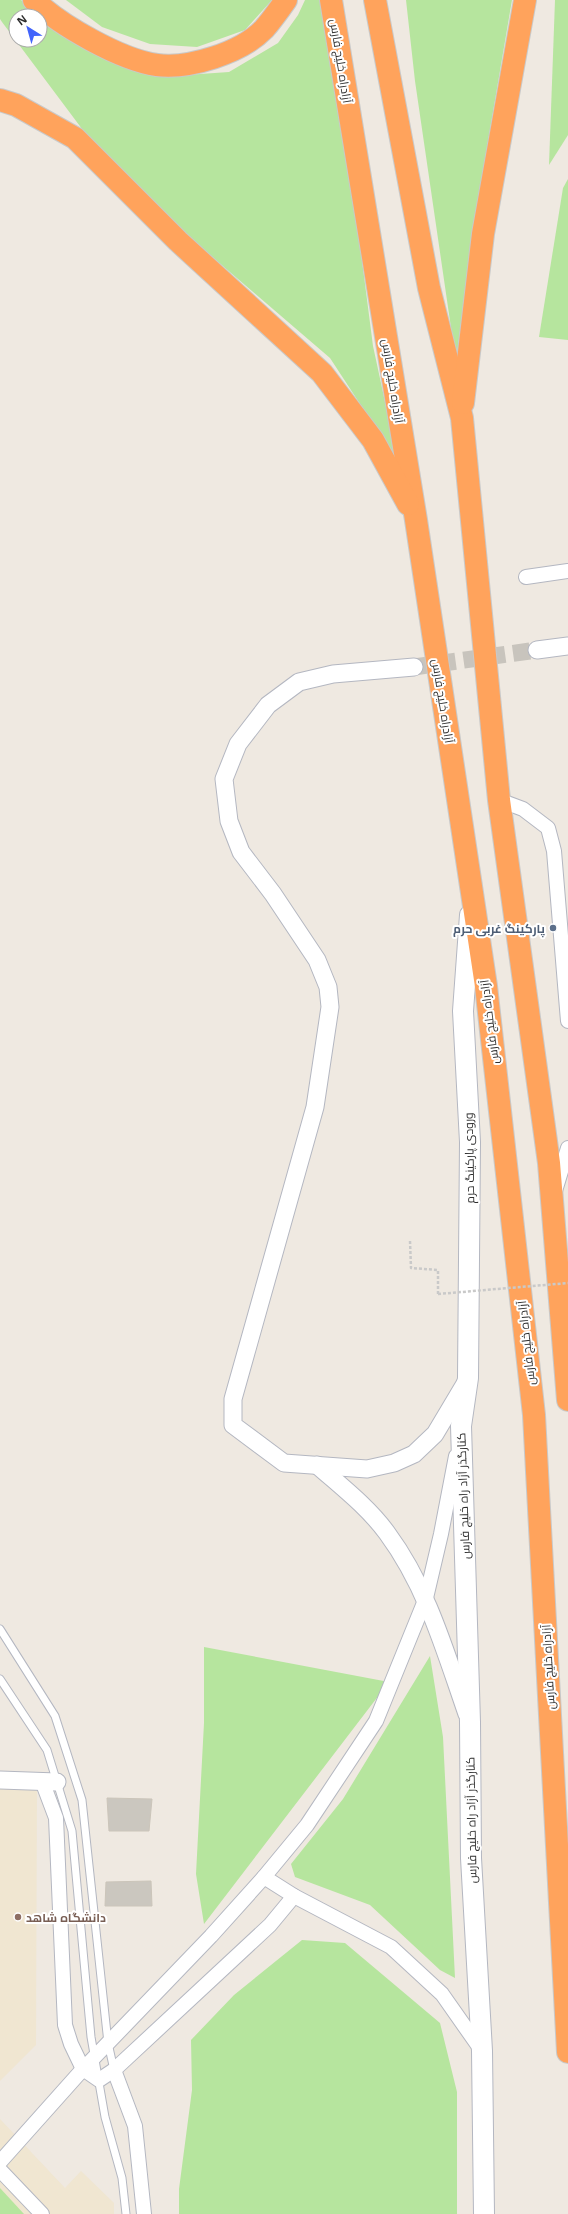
<svg xmlns="http://www.w3.org/2000/svg" width="568" height="2214" font-family="'Noto Sans',Cairo,sans-serif">
<style>
.education{fill:#f0e6d1}
.green{fill:#b6e59e;fill-rule:evenodd}
.building{fill:#cbc7bf;stroke:#cbc5ba}
.lines{fill:none;stroke-linecap:round;stroke-linejoin:round}
.tertiary-tunnel{stroke:#c8c4bd;stroke-width:17;stroke-dasharray:17 8;stroke-linecap:butt}
.service-casing{stroke:#b4b7c1;stroke-width:9}
.minor-casing{stroke:#b4b7c1;stroke-width:16}
.tertiary-casing{stroke:#b4b7c1;stroke-width:19}
.secondary-casing{stroke:#b4b7c1;stroke-width:22}
.motorway-casing{stroke:#c9c9c9;stroke-width:24}
.path{stroke:#c9c9c9;stroke-width:2.5;stroke-dasharray:3 2;stroke-linecap:butt}
.service{stroke:#fff;stroke-width:7}
.minor{stroke:#fff;stroke-width:14}
.tertiary{stroke:#fff;stroke-width:17}
.secondary{stroke:#fff;stroke-width:20}
.motorway{stroke:#ffa35c;stroke-width:22}
.path-bridge{stroke:#c9c9c9;stroke-width:2.5;stroke-dasharray:3 2;stroke-linecap:butt}
.service-dot{fill:#5c6f8a;stroke:#fff;stroke-width:1.5}
.education-dot{fill:#8d6e63;stroke:#fff;stroke-width:1.5}
.labels{text-anchor:middle;dominant-baseline:central;stroke-width:4;stroke-linejoin:round;paint-order:stroke}
.street-label{font-size:12px;fill:#2e2e2e;stroke:#fff}
.service-label{font-size:12px;font-weight:bold;fill:#4e5e75;stroke:#fff;text-anchor:end}
.education-label{font-size:12px;font-weight:bold;fill:#785e54;stroke:#fff;text-anchor:start}
</style>
<rect width="100%" height="100%" fill="#efe9e1"/>
<g class="education">
<path d="M0,1788H37L36,2045L0,2081Z"/>
<path d="M0,2119L65,2188L81,2171L114,2203V2214H0Z"/>
</g>
<g class="green">
<path d="M0,0H21L67,35L113,62L157,77L229,72L278,43L298,15L305,0H324L341,98L373,346L398,462L330,358L160,212L100,153L2,22L0,19ZM16,16H40V40H16Z"/>
<path d="M66,0H272L245,30L197,47L150,44L102,27Z"/>
<path d="M406,0H512L473,230L456,362L415,81Z"/>
<path d="M555,0H568V135L549,165Z"/>
<path d="M568,179V340L539,337L563,188Z"/>
<path d="M204,1647L389,1682L204,1924L196,1874L204,1723Z"/>
<path d="M430,1656L443,1737L455,1978L440,1970L370,1905L295,1877L291,1864L343,1799Z"/>
<path d="M302,1940L345,1943L440,2023L457,2092V2214H179V2189L192,2090L191,2040L234,1995Z"/>
<path d="M0,2188L24,2214H0Z"/>
</g>
<g class="building">
<path d="M107,1798L152,1799L149,1831H109Z"/>
<path d="M151,1881L152,1906H105L106,1882Z"/>
</g>
<g class="lines">
<path class="tertiary-tunnel" d="M414,667L537,650"/>
<g class="service-casing">
<g id="service">
<path d="M0,1629L55,1716L82,1800L108,2043L114,2070"/>
<path d="M0,1679L47,1750L72,1831L91,2037L105,2117L122,2178L126,2214"/>
</g>
</g>
<g class="minor-casing">
<g id="minor">
<path d="M526,577L568,571"/>
<path d="M499,800L523,809L548,828L554,851L568,1021"/>
<path d="M555,1191L568,1148"/>
<path d="M42,1781L56,1818L65,2025L71,2044L83,2069L99,2080L114,2070L270,1925L294,1896"/>
<path d="M264,1877L294,1896L391,1947L442,1994L482,2051"/>
<path d="M114,2070L135,2126L144,2214"/>
<path d="M0,2162L83,2069L211,1936L264,1877L307,1825L376,1721L426,1598L441,1534L456,1456"/>
<path d="M0,2170L42,2214"/>
</g>
</g>
<g class="tertiary-casing">
<g id="tertiary">
<path d="M537,650L568,646"/>
<path d="M414,667L333,674L299,682L268,705L238,744L224,779L229,821L241,852L273,894L317,960L328,987L330,1007L315,1107L233,1399V1425L284,1463L367,1469L394,1463L414,1454L435,1434L466,1382"/>
<path d="M317,1465C342,1487 368,1507 387,1533C427,1587 445,1651 467,1714"/>
<path d="M0,1780L57,1782"/>
</g>
</g>
<g class="secondary-casing">
<path id="secondary" d="M470,915L463,1011L470,1142L468,1378L461,1426L470,1722L471,1858L482,2051L484,2214"/>
</g>
<g class="motorway-casing">
<g id="motorway">
<path d="M34,0C59,25 121,60 157,65C189,69 241,53 264,29C272,20 279,10 286,0"/>
<path d="M331,0L416,520L486,986L534,1415L568,2052"/>
<path d="M375,0L429,288L462,418L499,800L549,1163L568,1400"/>
<path d="M0,100L16,105L75,138L178,241L322,373L373,440L408,504"/>
<path d="M463,403L483,234L525,0"/>
</g>
</g>
<path class="path" d="M410,1241L411,1268L438,1270V1294"/>
<use href="#service" class="service"/>
<use href="#minor" class="minor"/>
<use href="#tertiary" class="tertiary"/>
<use href="#secondary" class="secondary"/>
<use href="#motorway" class="motorway"/>
<path class="path-bridge" d="M438,1294L568,1283"/>
</g>
<circle class="service-dot" cx="553" cy="928" r="4"/>
<circle class="education-dot" cx="18" cy="1917" r="4"/>
<g class="labels">
<g class="street-label">
<text transform="translate(341 61) rotate(81)">آزادراه خلیج فارس</text>
<text transform="translate(393 381) rotate(81)">آزادراه خلیج فارس</text>
<text transform="translate(443 701) rotate(81)">آزادراه خلیج فارس</text>
<text transform="translate(489 1022) rotate(-97)">آزادراه خلیج فارس</text>
<text transform="translate(469 1158) rotate(-91)">ورودی پارکینگ حرم</text>
<text transform="translate(526 1343) rotate(-96)">آزادراه خلیج فارس</text>
<text transform="translate(463 1496) rotate(-92)">کنارگذر آزاد راه خلیج فارس</text>
<text transform="translate(548 1667) rotate(-93)">آزادراه خلیج فارس</text>
<text transform="translate(471 1820) rotate(-91)">کنارگذر آزاد راه خلیج فارس</text>
</g>
<g class="service-label">
<text x="545" y="928">پارکینگ غربی حرم</text>
</g>
<g class="education-label">
<text x="26" y="1917">دانشگاه شاهد</text>
</g>
</g>
<g transform="translate(28 28) rotate(323)"><circle r="19" fill="#ffffff" stroke="#ababab"/>
<path d="M0-3L7 15L0 10L-7 15Z" fill="#4264fb"/>
<text y="-6" font-size="11" font-weight="bold" text-anchor="middle" fill="#2e2e2e">N</text>
</g>
</svg>
